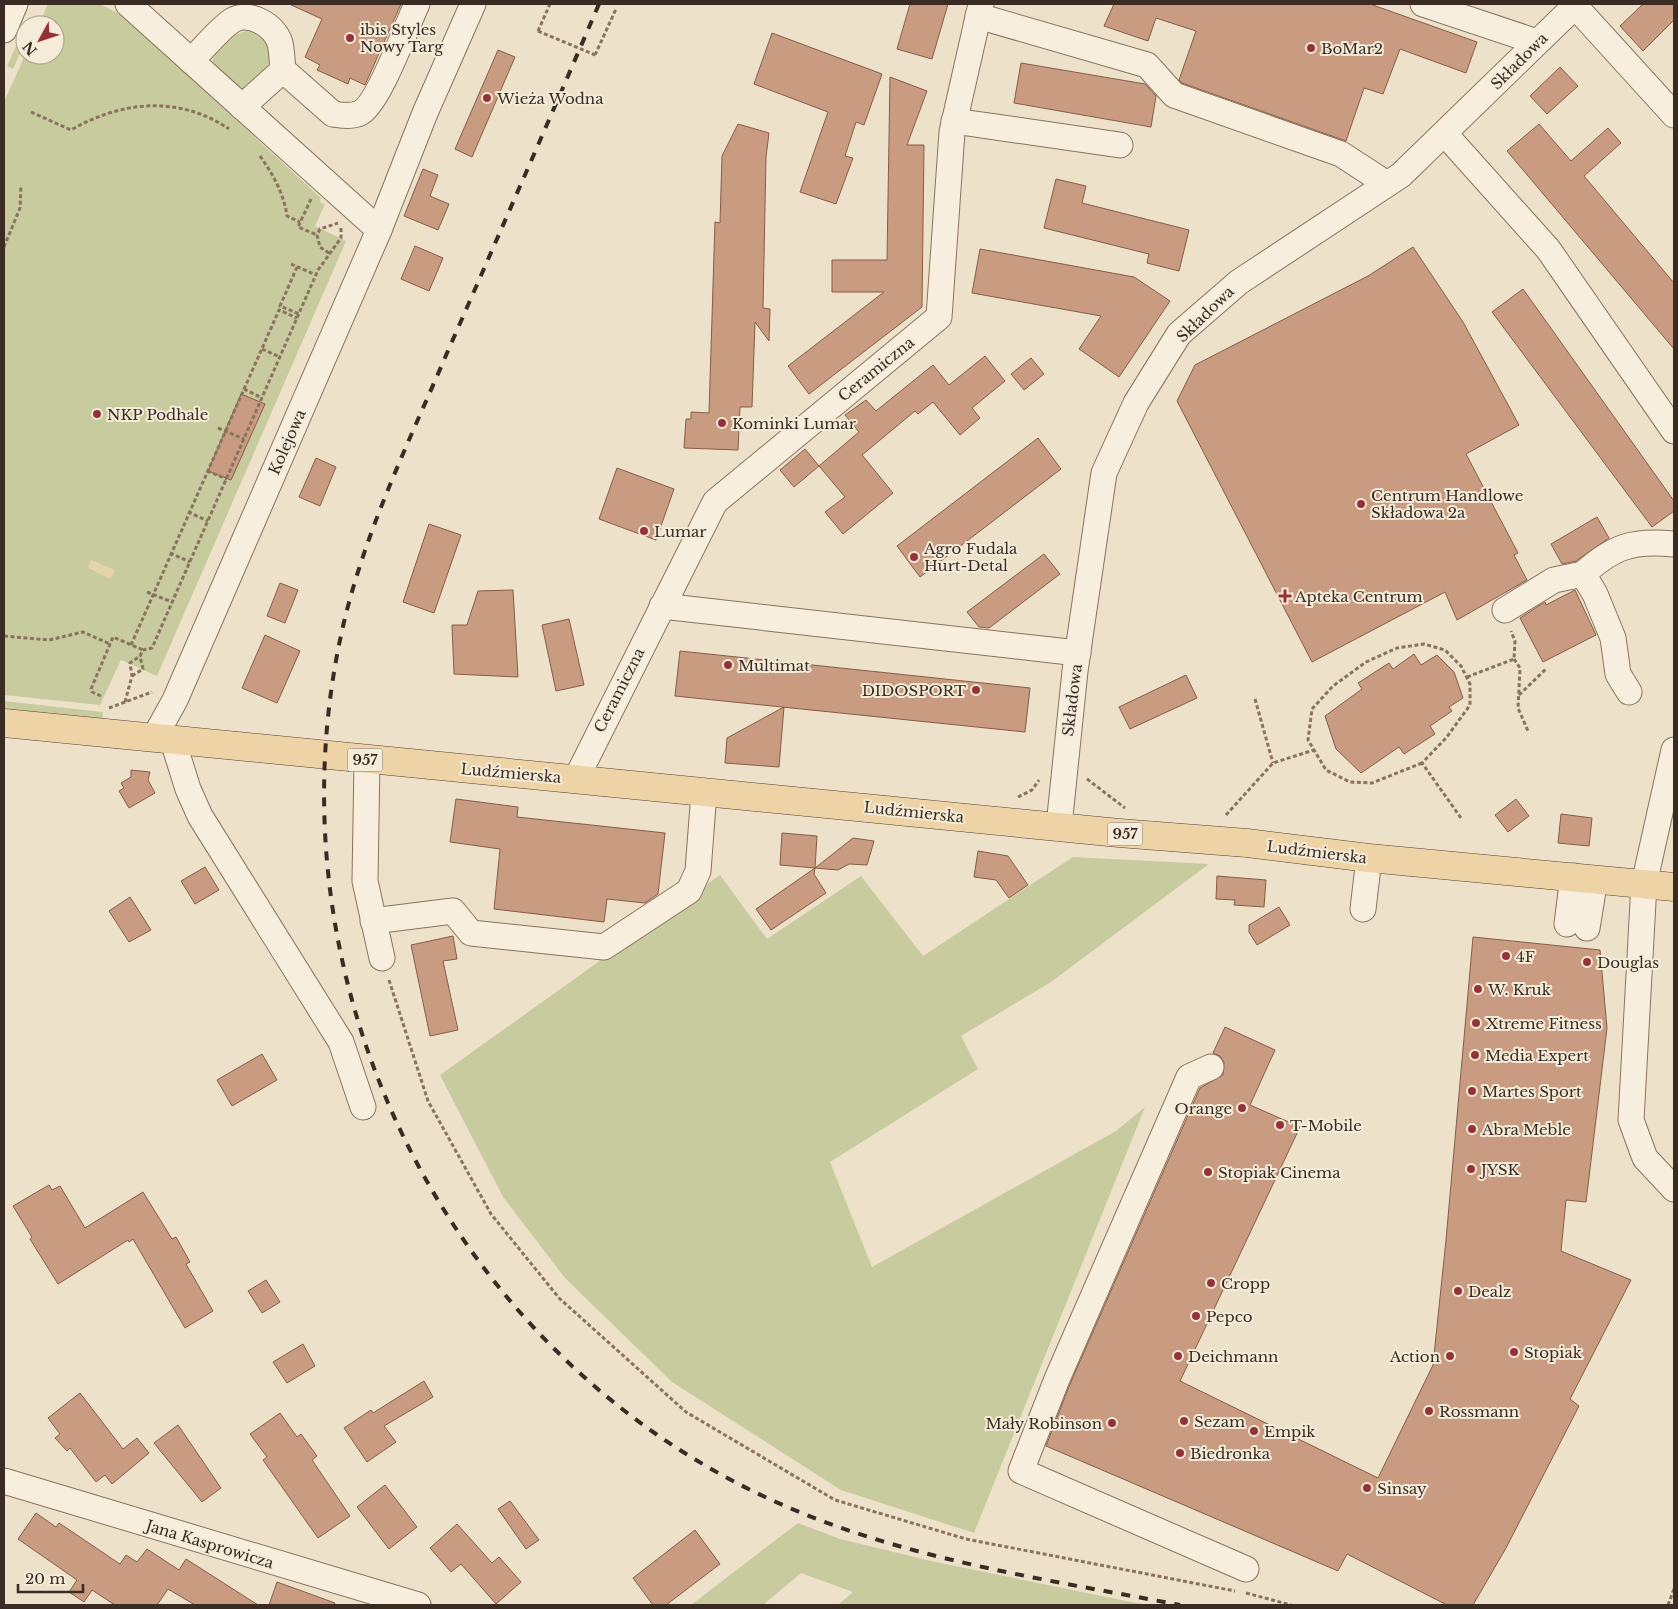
<svg xmlns="http://www.w3.org/2000/svg" width="1678" height="1609" font-family="'Libre Baskerville',serif">
<style>
.green{fill:#c8cb9e}
.sand{fill:#e7d3a9}
.building{fill:#c99c82;stroke:#875c46}
.lines{fill:none;stroke-linecap:round;stroke-linejoin:round}
.minor-casing{stroke:#89735f;stroke-width:27}
.major-casing{stroke:#574233;stroke-width:29}
.path{stroke:#89735f;stroke-width:3;stroke-dasharray:4 2.5;stroke-linecap:butt}
.minor{stroke:#f8eedd;stroke-width:25}
.major{stroke:#edd3a5;stroke-width:28}
.rail{stroke:#3a2c22;stroke-width:4;stroke-dasharray:9 9;stroke-linecap:butt}
.path-bridge{stroke:#89735f;stroke-width:3;stroke-dasharray:4 2.5;stroke-linecap:butt}
.poi-dot{fill:#953238;stroke:#f5ebd9;stroke-width:2}
.labels{text-anchor:middle;dominant-baseline:central;stroke-width:4;stroke-linejoin:round;paint-order:stroke}
.shield{fill:#f5ebd9;stroke:#726559;stroke-width:1}
.shield-label{font-size:14px;font-weight:bold;fill:#3a2c22}
.poi-label{font-size:15px;fill:#3a2c22;stroke:#f5ebd9;text-anchor:start}
.street-label{font-size:15px;fill:#3a2c22;stroke:#f5ebd9}
</style>
<rect width="100%" height="100%" fill="#ede1ca"/>
<g class="green">
<path d="M48,4H100L123,16L321,198L320,202L325,204L315,226L346,241L157,676L121,660L100,705L4,695V102L25,55H55V25H39Z"/>
<path d="M25,27V42L13,69L7,66Z"/>
<path d="M246,31C263,33 278,50 267,67C262,75 252,83 245,89L240,90L212,66C212,50 231,34 246,31Z"/>
<path d="M4,701L103,712V720L14,711L4,708Z"/>
<path d="M1073,857L1209,864L1051,982L961,1036L978,1069L830,1162L872,1267L1116,1131L1145,1107L974,1533L841,1490L672,1382L565,1278L503,1197L440,1075L720,875L767,939L861,876L923,956Z"/>
<path d="M798,1523L840,1539L931,1561L1146,1605H838L853,1592L801,1573L763,1605H691Z"/>
</g>
<path class="sand" d="M91,560L115,570L111,579L88,568Z"/>
<g class="building">
<path d="M289,4H401L365,85L350,78L348,84L317,70L320,65L305,57L322,19Z"/>
<path d="M910,4H948L932,59L897,49Z"/>
<path d="M1114,4H1370L1477,42L1466,73L1400,49L1383,94L1364,88L1346,141L1182,83L1179,80L1196,31L1156,18L1148,41L1104,26Z"/>
<path d="M1643,4H1674V20L1643,51L1620,26Z"/>
<path d="M772,33L882,74L864,125L856,122L845,156L853,158L836,204L800,192L828,112L754,84Z"/>
<path d="M498,50L515,57L472,157L455,149Z"/>
<path d="M1021,63L1145,84L1156,96L1151,127L1014,103Z"/>
<path d="M1560,67L1578,86L1547,114L1530,96Z"/>
<path d="M890,77L927,91L907,145H924L922,307L809,394L788,366L884,292H832V260H887Z"/>
<path d="M738,124L769,133L766,157L763,308L770,309L769,341L755,322L752,407H740L738,450L684,448L686,419H691V412L709,413L715,222L720,223L722,156Z"/>
<path d="M1539,124L1571,161L1608,128L1621,143L1584,176L1674,283V349L1507,151Z"/>
<path d="M423,169L438,175L430,196L449,204L438,230L404,216Z"/>
<path d="M1056,179L1086,186L1082,203L1189,230L1179,271L1147,263L1149,254L1044,228Z"/>
<path d="M415,246L443,258L429,291L401,279Z"/>
<path d="M1413,247L1463,322L1519,425L1466,454L1518,553L1514,555L1527,580L1457,620L1445,592L1312,662L1177,401L1195,365L1368,276Z"/>
<path d="M980,249L1134,277L1170,301L1119,377L1079,349L1101,316L972,293Z"/>
<path d="M1523,289L1674,501V511L1652,527L1492,312Z"/>
<path d="M985,356L1005,381L972,408L980,418L960,435L933,402L918,414L915,411L862,455L893,493L843,534L825,512L845,497L819,466L859,432L845,415L866,400L876,411L933,365L949,385Z"/>
<path d="M1031,358L1044,374L1024,390L1011,374Z"/>
<path d="M241,394L265,404L231,480L208,471Z"/>
<path d="M1038,438L1061,469L920,577L897,546Z"/>
<path d="M805,449L819,466L794,487L780,470Z"/>
<path d="M316,458L336,467L320,506L299,497Z"/>
<path d="M617,468L674,489L656,540L599,519Z"/>
<path d="M1597,517L1609,538L1576,561L1562,564L1551,544Z"/>
<path d="M429,524L461,535L434,613L403,602Z"/>
<path d="M1044,554L1060,574L989,628L979,627L967,612Z"/>
<path d="M280,583L298,590L285,623L267,616Z"/>
<path d="M513,590L518,677L454,674L452,625H467L478,591Z"/>
<path d="M1575,590L1596,635L1543,662L1520,618L1545,602L1546,605Z"/>
<path d="M569,619L584,685L556,691L542,625Z"/>
<path d="M265,635L300,651L277,703L242,688Z"/>
<path d="M680,651L1030,688L1025,732L675,696Z"/>
<path d="M1414,654L1421,665L1437,655L1454,672L1463,698L1449,707L1452,711L1430,726L1435,734L1404,754L1399,747L1361,773L1336,749L1325,716L1362,689L1358,683L1389,663L1393,669Z"/>
<path d="M1186,675L1197,698L1130,729L1119,707Z"/>
<path d="M784,707L779,767L725,763L727,738Z"/>
<path d="M131,770L150,772L148,780L155,793L129,808L119,791L124,788L121,783L131,777Z"/>
<path d="M456,799L518,807L517,817L665,833L658,894L645,903L607,899L604,922L494,909L500,849L450,842Z"/>
<path d="M1516,799L1529,816L1508,832L1495,815Z"/>
<path d="M1561,814L1592,818L1589,846L1558,843Z"/>
<path d="M782,833L817,836L815,868L853,838L874,841L867,865L849,864L838,870L780,865Z"/>
<path d="M978,851L1008,856L1028,885L1009,898L996,880L974,877Z"/>
<path d="M205,867L219,890L195,904L181,881Z"/>
<path d="M815,868L814,874L826,893L771,930L756,909Z"/>
<path d="M1217,876L1266,880L1264,907L1234,905L1235,900L1216,899Z"/>
<path d="M130,897L151,930L129,942L109,911Z"/>
<path d="M1279,907L1290,925L1257,945L1249,932V925Z"/>
<path d="M453,936L457,959L443,961L458,1030L430,1036L411,945Z"/>
<path d="M1473,937L1600,950L1607,1028L1586,1202L1566,1200L1561,1251L1631,1280L1570,1399L1579,1406L1506,1548L1473,1605H1447L1347,1554L1338,1571L1046,1446L1070,1384L1200,1088L1223,1075L1224,1062L1220,1056L1213,1053L1225,1027L1275,1050L1250,1105L1300,1127L1180,1381L1378,1478L1433,1365L1446,1240Z"/>
<path d="M262,1054L277,1080L232,1106L217,1080Z"/>
<path d="M49,1185L52,1190L60,1186L85,1228L143,1192L172,1239L176,1237L190,1262L186,1264L213,1311L185,1328L133,1239L129,1242L128,1240L58,1284L30,1239L32,1237L13,1206Z"/>
<path d="M266,1280L280,1302L262,1313L248,1291Z"/>
<path d="M303,1344L315,1366L287,1383L273,1362Z"/>
<path d="M424,1381L433,1397L384,1426L396,1442L367,1462L344,1428L371,1410L373,1413Z"/>
<path d="M80,1393L123,1449L137,1438L149,1453L112,1484L105,1475L96,1482L70,1448L67,1451L55,1438L60,1434L48,1418Z"/>
<path d="M280,1413L297,1437L301,1434L317,1456L312,1460L350,1516L318,1538L263,1460L267,1457L250,1434Z"/>
<path d="M178,1425L221,1488L202,1502L154,1443Z"/>
<path d="M385,1485L417,1527L389,1549L357,1507Z"/>
<path d="M510,1501L539,1540L526,1549L498,1509Z"/>
<path d="M36,1513L56,1527L59,1523L120,1564L126,1555L137,1562L147,1549L179,1570L186,1559L258,1605H195L168,1589L157,1605H115L92,1590L84,1602L69,1592L77,1580L18,1539Z"/>
<path d="M457,1524L492,1563L499,1557L521,1582L496,1604L461,1564L451,1572L430,1548Z"/>
<path d="M695,1530L720,1564L666,1605H653L633,1578Z"/>
<path d="M277,1582L335,1603L334,1605H269Z"/>
</g>
<g class="lines">
<g class="minor-casing">
<g id="minor">
<path d="M128,4L379,230"/>
<path d="M1423,4L1537,42"/>
<path d="M1575,6L1674,115"/>
<path d="M978,16L1147,65L1174,95L1341,154L1387,184"/>
<path d="M4,30L15,4"/>
<path d="M191,61C201,51 222,26 233,20C250,11 274,25 280,43C282,51 282,61 283,70L333,114C341,115 352,117 360,113C378,105 407,25 417,4"/>
<path d="M242,107L283,70"/>
<path d="M954,121L1120,145"/>
<path d="M1445,134L1548,249L1674,431"/>
<path d="M662,606L1078,653"/>
<path d="M1505,610L1554,580L1583,574"/>
<path d="M1629,692L1618,674L1613,638L1595,594L1583,574C1614,546 1633,540 1674,544"/>
<path d="M154,738L175,700L379,230L425,113L473,4"/>
<path d="M173,741L188,789L200,816L341,1042L363,1107"/>
<path d="M1674,750L1644,884L1631,1120L1645,1158L1674,1189"/>
<path d="M367,760L365,881L382,958"/>
<path d="M576,779L715,502L939,317L952,132L981,4"/>
<path d="M1059,826L1075,671L1104,473L1136,403L1179,334L1239,282L1401,175L1577,4"/>
<path d="M1363,909L1369,858"/>
<path d="M373,921L453,911L471,933L604,947L689,891L698,871L704,792"/>
<path d="M1567,924L1573,876"/>
<path d="M1587,928L1595,879"/>
<path d="M1211,1067L1189,1077L1057,1379L1021,1471L1246,1569"/>
<path d="M4,1481L418,1605"/>
</g>
</g>
<g class="major-casing">
<path id="major" d="M4,723L1119,833L1247,843L1369,858L1674,887"/>
</g>
<g class="path">
<path d="M538,31L550,4"/>
<path d="M595,55L616,9"/>
<path d="M31,112L71,130C121,101 179,95 229,129"/>
<path d="M260,156C273,174 284,194 287,216L300,222"/>
<path d="M311,199L298,227L317,235"/>
<path d="M4,247L20,208L21,185"/>
<path d="M329,253L320,247L317,235L320,229L338,223"/>
<path d="M291,264L316,275"/>
<path d="M297,267L280,306L299,314"/>
<path d="M262,349L280,357"/>
<path d="M244,389L262,398"/>
<path d="M218,428L244,439"/>
<path d="M207,471L227,479"/>
<path d="M188,512L208,521"/>
<path d="M170,553L190,562"/>
<path d="M147,592L172,602"/>
<path d="M4,636L49,640L83,632L110,644"/>
<path d="M131,645L279,310L297,318"/>
<path d="M1514,659L1520,668L1518,708L1528,731"/>
<path d="M132,676L143,669L140,656"/>
<path d="M1467,677L1514,659L1515,641L1511,631"/>
<path d="M1519,695L1547,668"/>
<path d="M101,696L92,692L91,689L113,637L143,650"/>
<path d="M1255,699L1273,763"/>
<path d="M125,702L132,676L130,663L140,656L143,650L152,648L318,270L341,238V227"/>
<path d="M109,708L152,692"/>
<path d="M1422,763L1372,783L1350,782L1326,770L1308,740L1312,709L1333,686L1366,662L1397,648L1424,644L1445,650L1461,666L1470,684V705L1446,738L1422,763L1461,818"/>
<path d="M1087,779L1125,808"/>
<path d="M1018,797L1032,790L1039,780"/>
<path d="M1226,815L1273,763L1314,750"/>
<path d="M389,980L428,1101L491,1214L559,1298L686,1412L835,1500L966,1539L1235,1591"/>
<path d="M1246,1593L1291,1605"/>
<path d="M1668,1605L1674,1589"/>
</g>
<use href="#minor" class="minor"/>
<use href="#major" class="major"/>
<path class="rail" d="M599,4C548,123 496,241 444,360C407,446 366,530 344,622C262,970 439,1343 763,1496C894,1558 1039,1578 1180,1605"/>
<path class="path-bridge" d="M538,31L595,55"/>
</g>
<g class="poi-dot">
<circle cx="350" cy="38" r="5"/>
<circle cx="1311" cy="48" r="5"/>
<circle cx="487" cy="98" r="5"/>
<circle cx="97" cy="414" r="5"/>
<circle cx="722" cy="423" r="5"/>
<circle cx="1361" cy="504" r="5"/>
<circle cx="644" cy="531" r="5"/>
<circle cx="914" cy="557" r="5"/>
<path d="M1282.5 588.5h5v5h5v5h-5v5h-5v-5h-5v-5h5z"/>
<circle cx="728" cy="665" r="5"/>
<circle cx="976" cy="690" r="5"/>
<circle cx="1506" cy="956" r="5"/>
<circle cx="1587" cy="962" r="5"/>
<circle cx="1478" cy="989" r="5"/>
<circle cx="1476" cy="1023" r="5"/>
<circle cx="1475" cy="1055" r="5"/>
<circle cx="1472" cy="1091" r="5"/>
<circle cx="1242" cy="1108" r="5"/>
<circle cx="1280" cy="1125" r="5"/>
<circle cx="1472" cy="1129" r="5"/>
<circle cx="1471" cy="1169" r="5"/>
<circle cx="1208" cy="1172" r="5"/>
<circle cx="1211" cy="1283" r="5"/>
<circle cx="1458" cy="1291" r="5"/>
<circle cx="1196" cy="1316" r="5"/>
<circle cx="1514" cy="1352" r="5"/>
<circle cx="1178" cy="1356" r="5"/>
<circle cx="1450" cy="1356" r="5"/>
<circle cx="1429" cy="1411" r="5"/>
<circle cx="1184" cy="1421" r="5"/>
<circle cx="1112" cy="1423" r="5"/>
<circle cx="1254" cy="1431" r="5"/>
<circle cx="1180" cy="1453" r="5"/>
<circle cx="1367" cy="1488" r="5"/>
</g>
<g class="labels">
<g class="shield">
<rect x="347.5" y="748.5" width="35" height="23" rx="4"/>
<rect x="1107.5" y="822.5" width="35" height="23" rx="4"/>
</g>
<g class="shield-label">
<text x="365" y="760">957</text>
<text x="1125" y="834">957</text>
</g>
<g class="poi-label">
<text x="360" y="29">ibis Styles<tspan x="360" dy="17">Nowy Targ</tspan></text>
<text x="1321" y="48">BoMar2</text>
<text x="497" y="98">Wieża Wodna</text>
<text x="107" y="414">NKP Podhale</text>
<text x="732" y="423">Kominki Lumar</text>
<text x="1371" y="495">Centrum Handlowe<tspan x="1371" dy="17">Składowa 2a</tspan></text>
<text x="654" y="531">Lumar</text>
<text x="924" y="548">Agro Fudala<tspan x="924" dy="17">Hurt-Detal</tspan></text>
<text x="1295" y="596">Apteka Centrum</text>
<text x="738" y="665">Multimat</text>
<text x="966" y="690" text-anchor="end">DIDOSPORT</text>
<text x="1516" y="956">4F</text>
<text x="1597" y="962">Douglas</text>
<text x="1488" y="989">W. Kruk</text>
<text x="1486" y="1023">Xtreme Fitness</text>
<text x="1485" y="1055">Media Expert</text>
<text x="1482" y="1091">Martes Sport</text>
<text x="1232" y="1108" text-anchor="end">Orange</text>
<text x="1290" y="1125">T-Mobile</text>
<text x="1482" y="1129">Abra Meble</text>
<text x="1481" y="1169">JYSK</text>
<text x="1218" y="1172">Stopiak Cinema</text>
<text x="1221" y="1283">Cropp</text>
<text x="1468" y="1291">Dealz</text>
<text x="1206" y="1316">Pepco</text>
<text x="1524" y="1352">Stopiak</text>
<text x="1188" y="1356">Deichmann</text>
<text x="1440" y="1356" text-anchor="end">Action</text>
<text x="1439" y="1411">Rossmann</text>
<text x="1194" y="1421">Sezam</text>
<text x="1102" y="1423" text-anchor="end">Mały Robinson</text>
<text x="1264" y="1431">Empik</text>
<text x="1190" y="1453">Biedronka</text>
<text x="1377" y="1488">Sinsay</text>
</g>
<g class="street-label">
<text transform="translate(1519 61) rotate(-45)">Składowa</text>
<text transform="translate(1205 314) rotate(-44)">Składowa</text>
<text transform="translate(876 369) rotate(-39)">Ceramiczna</text>
<text transform="translate(287 442) rotate(-66)">Kolejowa</text>
<text transform="translate(619 690) rotate(-63)">Ceramiczna</text>
<text transform="translate(1072 700) rotate(-83)">Składowa</text>
<text transform="translate(511 773) rotate(5)">Ludźmierska</text>
<text transform="translate(914 812) rotate(6)">Ludźmierska</text>
<text transform="translate(1317 852) rotate(7)">Ludźmierska</text>
<text transform="translate(210 1544) rotate(17)">Jana Kasprowicza</text>
</g>
</g>
<rect width="1678" height="1609" fill="none" stroke="#3a2c22" stroke-width="10"/>
<g transform="translate(40 40) rotate(230)"><circle r="24" fill="#f5ebd9" stroke="#aa9f90"/>
<path d="M0-4L9 19L0 12L-9 19Z" fill="#953238"/>
<text y="-8" font-size="14" font-weight="bold" text-anchor="middle" fill="#3a2c22">N</text>
</g>
<path d="M18 1584v8h65v-8" fill="none" stroke="#3a2c22" stroke-width="2.5"/>
<text x="25" y="1584" font-size="15" fill="#3a2c22" stroke="#f5ebd9" stroke-width="4" paint-order="stroke">20 m</text>
</svg>
